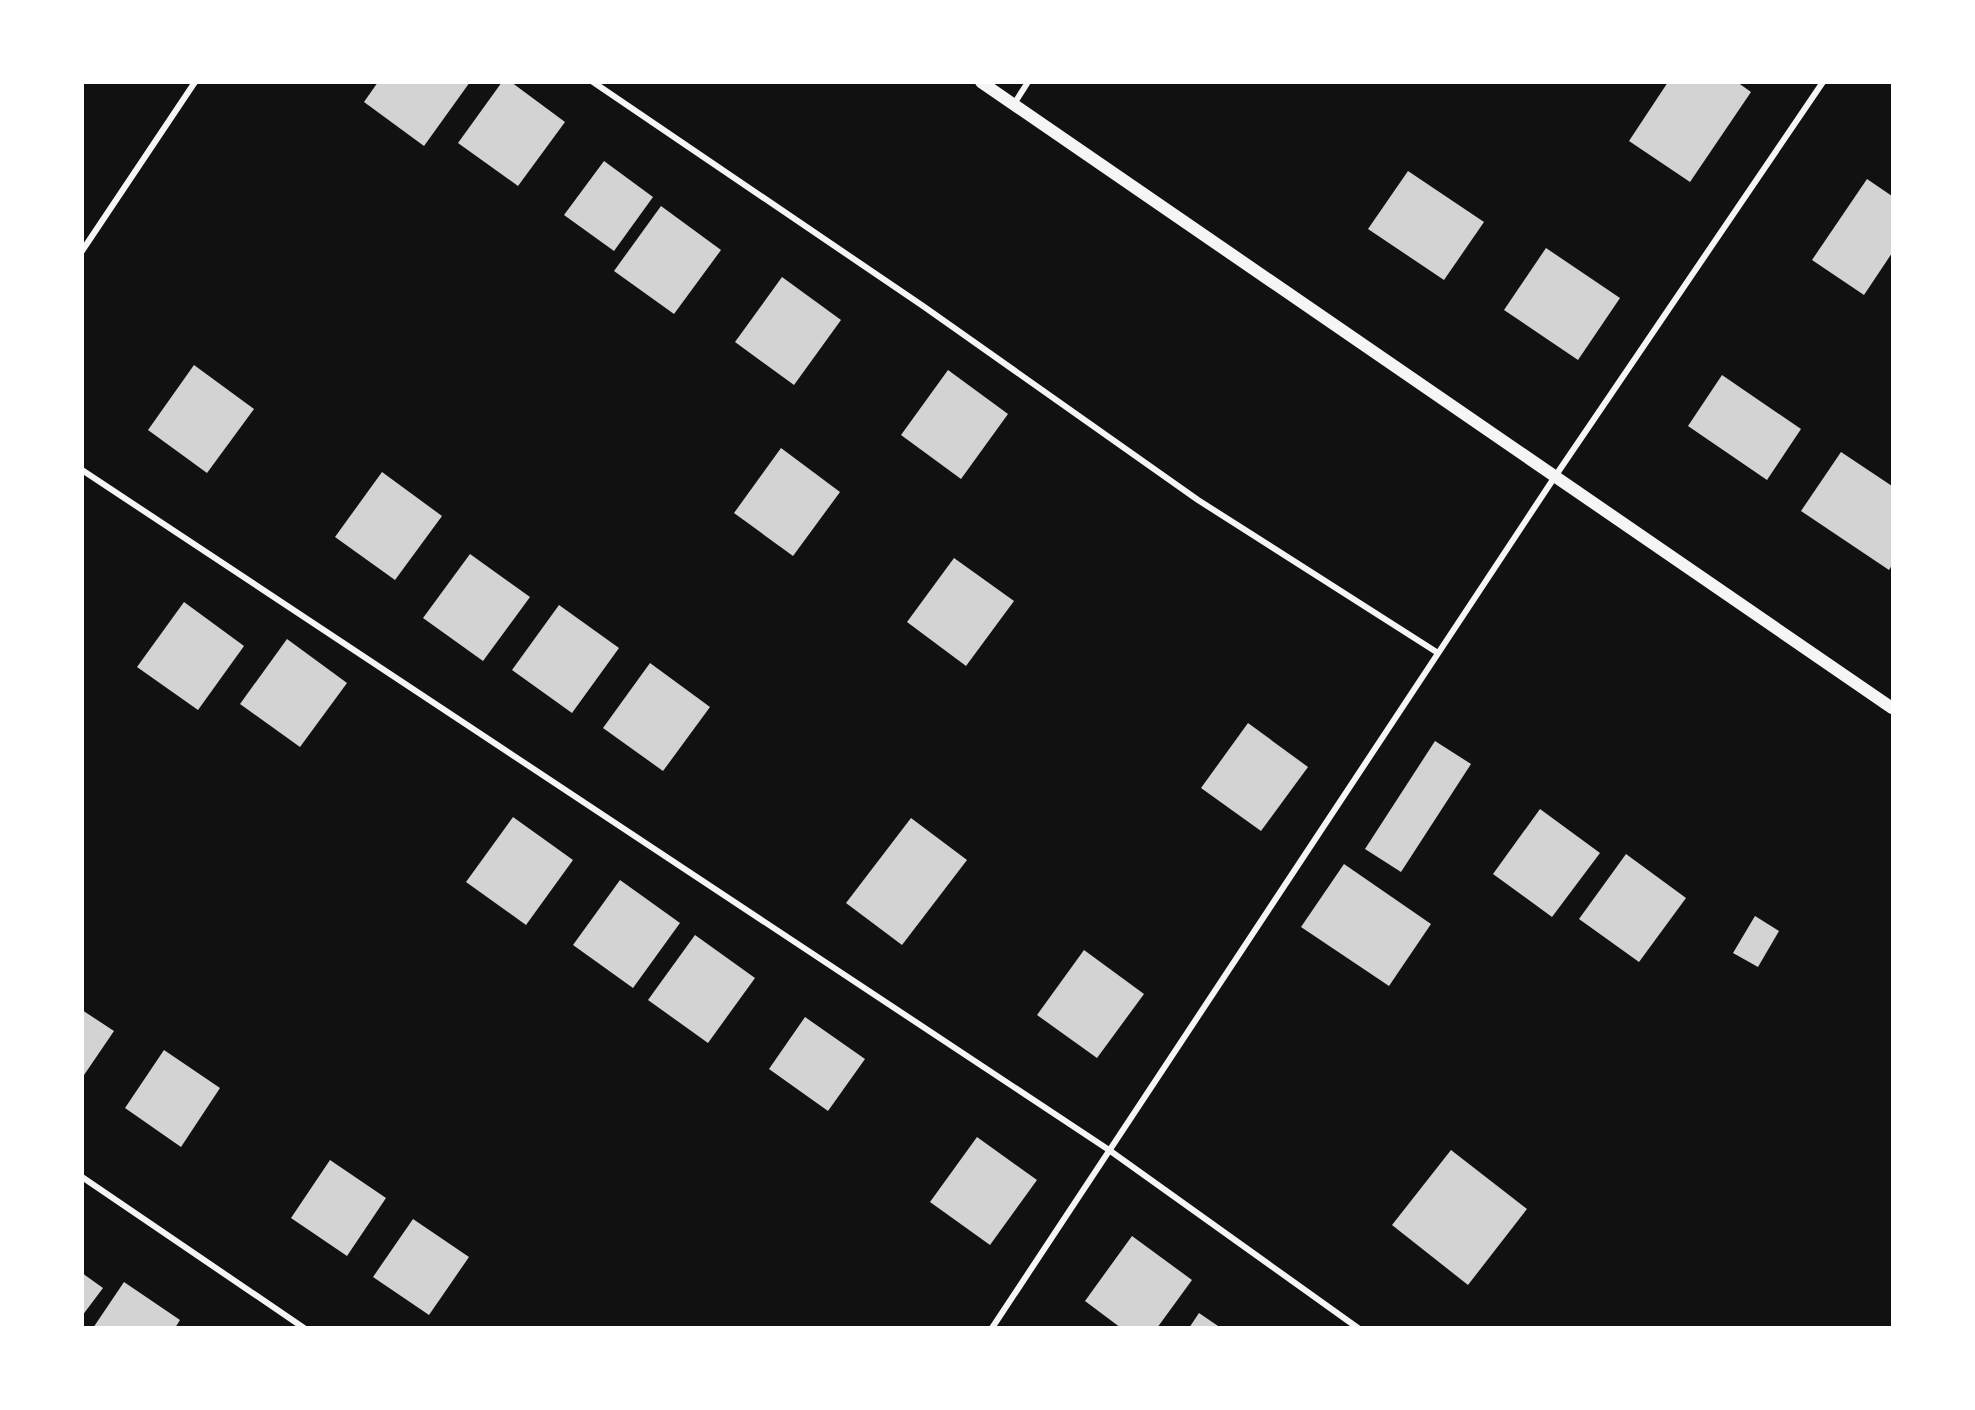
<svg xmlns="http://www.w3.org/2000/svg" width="1975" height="1410" font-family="'Fira Sans',sans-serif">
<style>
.building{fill:#d3d3d3}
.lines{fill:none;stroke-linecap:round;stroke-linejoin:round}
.minor{stroke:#f5f5f5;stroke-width:6}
.secondary{stroke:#f5f5f5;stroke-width:12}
</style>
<rect width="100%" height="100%" fill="#111"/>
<g class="building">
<path d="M378,82H470L424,146L364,102Z"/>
<path d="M502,82H511L565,122L518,186L458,143Z"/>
<path d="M1668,82H1737L1751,92L1690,182L1629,141Z"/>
<path d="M604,161L653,197L614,251L564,215Z"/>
<path d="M1408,171L1484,222L1444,280L1368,229Z"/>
<path d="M1867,179L1892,196V253L1864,295L1812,260Z"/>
<path d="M661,206L721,250L674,314L614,271Z"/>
<path d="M1546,248L1620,298L1578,360L1504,310Z"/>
<path d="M782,277L841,320L794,385L735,342Z"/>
<path d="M194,365L254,409L207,473L148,430Z"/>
<path d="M948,370L1008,414L961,479L901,435Z"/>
<path d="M1722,375L1801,429L1767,480L1688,426Z"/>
<path d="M781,448L840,492L793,556L734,513Z"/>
<path d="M1841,452L1892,486V565L1889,570L1801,511Z"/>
<path d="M382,472L442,516L395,580L335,537Z"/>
<path d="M470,554L530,597L483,661L423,618Z"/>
<path d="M954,558L1014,601L966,666L907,622Z"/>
<path d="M184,602L244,646L198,710L137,667Z"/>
<path d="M559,605L619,648L572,713L512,670Z"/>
<path d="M287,639L347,683L300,747L240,704Z"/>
<path d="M650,663L710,707L663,771L603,728Z"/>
<path d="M1248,723L1308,767L1261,831L1201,788Z"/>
<path d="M1435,741L1471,764L1401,872L1365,849Z"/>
<path d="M1540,809L1600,853L1552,917L1493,874Z"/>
<path d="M513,817L573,860L526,925L466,882Z"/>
<path d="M911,818L967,860L902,945L846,903Z"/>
<path d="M1626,854L1686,898L1639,962L1579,919Z"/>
<path d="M1344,864L1431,924L1389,986L1301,927Z"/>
<path d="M620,880L680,923L633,988L573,945Z"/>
<path d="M1755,916L1779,931L1758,967L1733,953Z"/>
<path d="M695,935L755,978L708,1043L648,1000Z"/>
<path d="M1084,950L1144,994L1097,1058L1037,1015Z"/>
<path d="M82,1010L114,1031L82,1078Z"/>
<path d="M805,1017L865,1059L828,1111L769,1069Z"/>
<path d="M164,1050L220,1088L181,1147L125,1108Z"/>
<path d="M977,1137L1037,1180L990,1245L930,1202Z"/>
<path d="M1451,1150L1527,1209L1468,1285L1392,1225Z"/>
<path d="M330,1160L386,1198L347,1256L291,1218Z"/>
<path d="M413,1219L469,1257L429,1315L373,1277Z"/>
<path d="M1132,1236L1192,1280L1157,1328H1121L1085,1301Z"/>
<path d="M82,1273L103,1288L82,1316Z"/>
<path d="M124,1282L180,1320L175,1328H93Z"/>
<path d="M1199,1313L1221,1328H1189Z"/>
</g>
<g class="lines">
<g class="minor">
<path d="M593,82L923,306L1198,500L1438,653"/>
<path d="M1014,104L1028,82"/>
<path d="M82,251L195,82"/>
<path d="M82,470L1109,1150L1358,1328"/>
<path d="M82,1177L304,1328"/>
<path d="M992,1328L1554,478L1823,82"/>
</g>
<path class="secondary" d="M981,82L1892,708"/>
</g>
<rect width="1975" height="1410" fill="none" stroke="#ffffff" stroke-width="168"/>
</svg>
